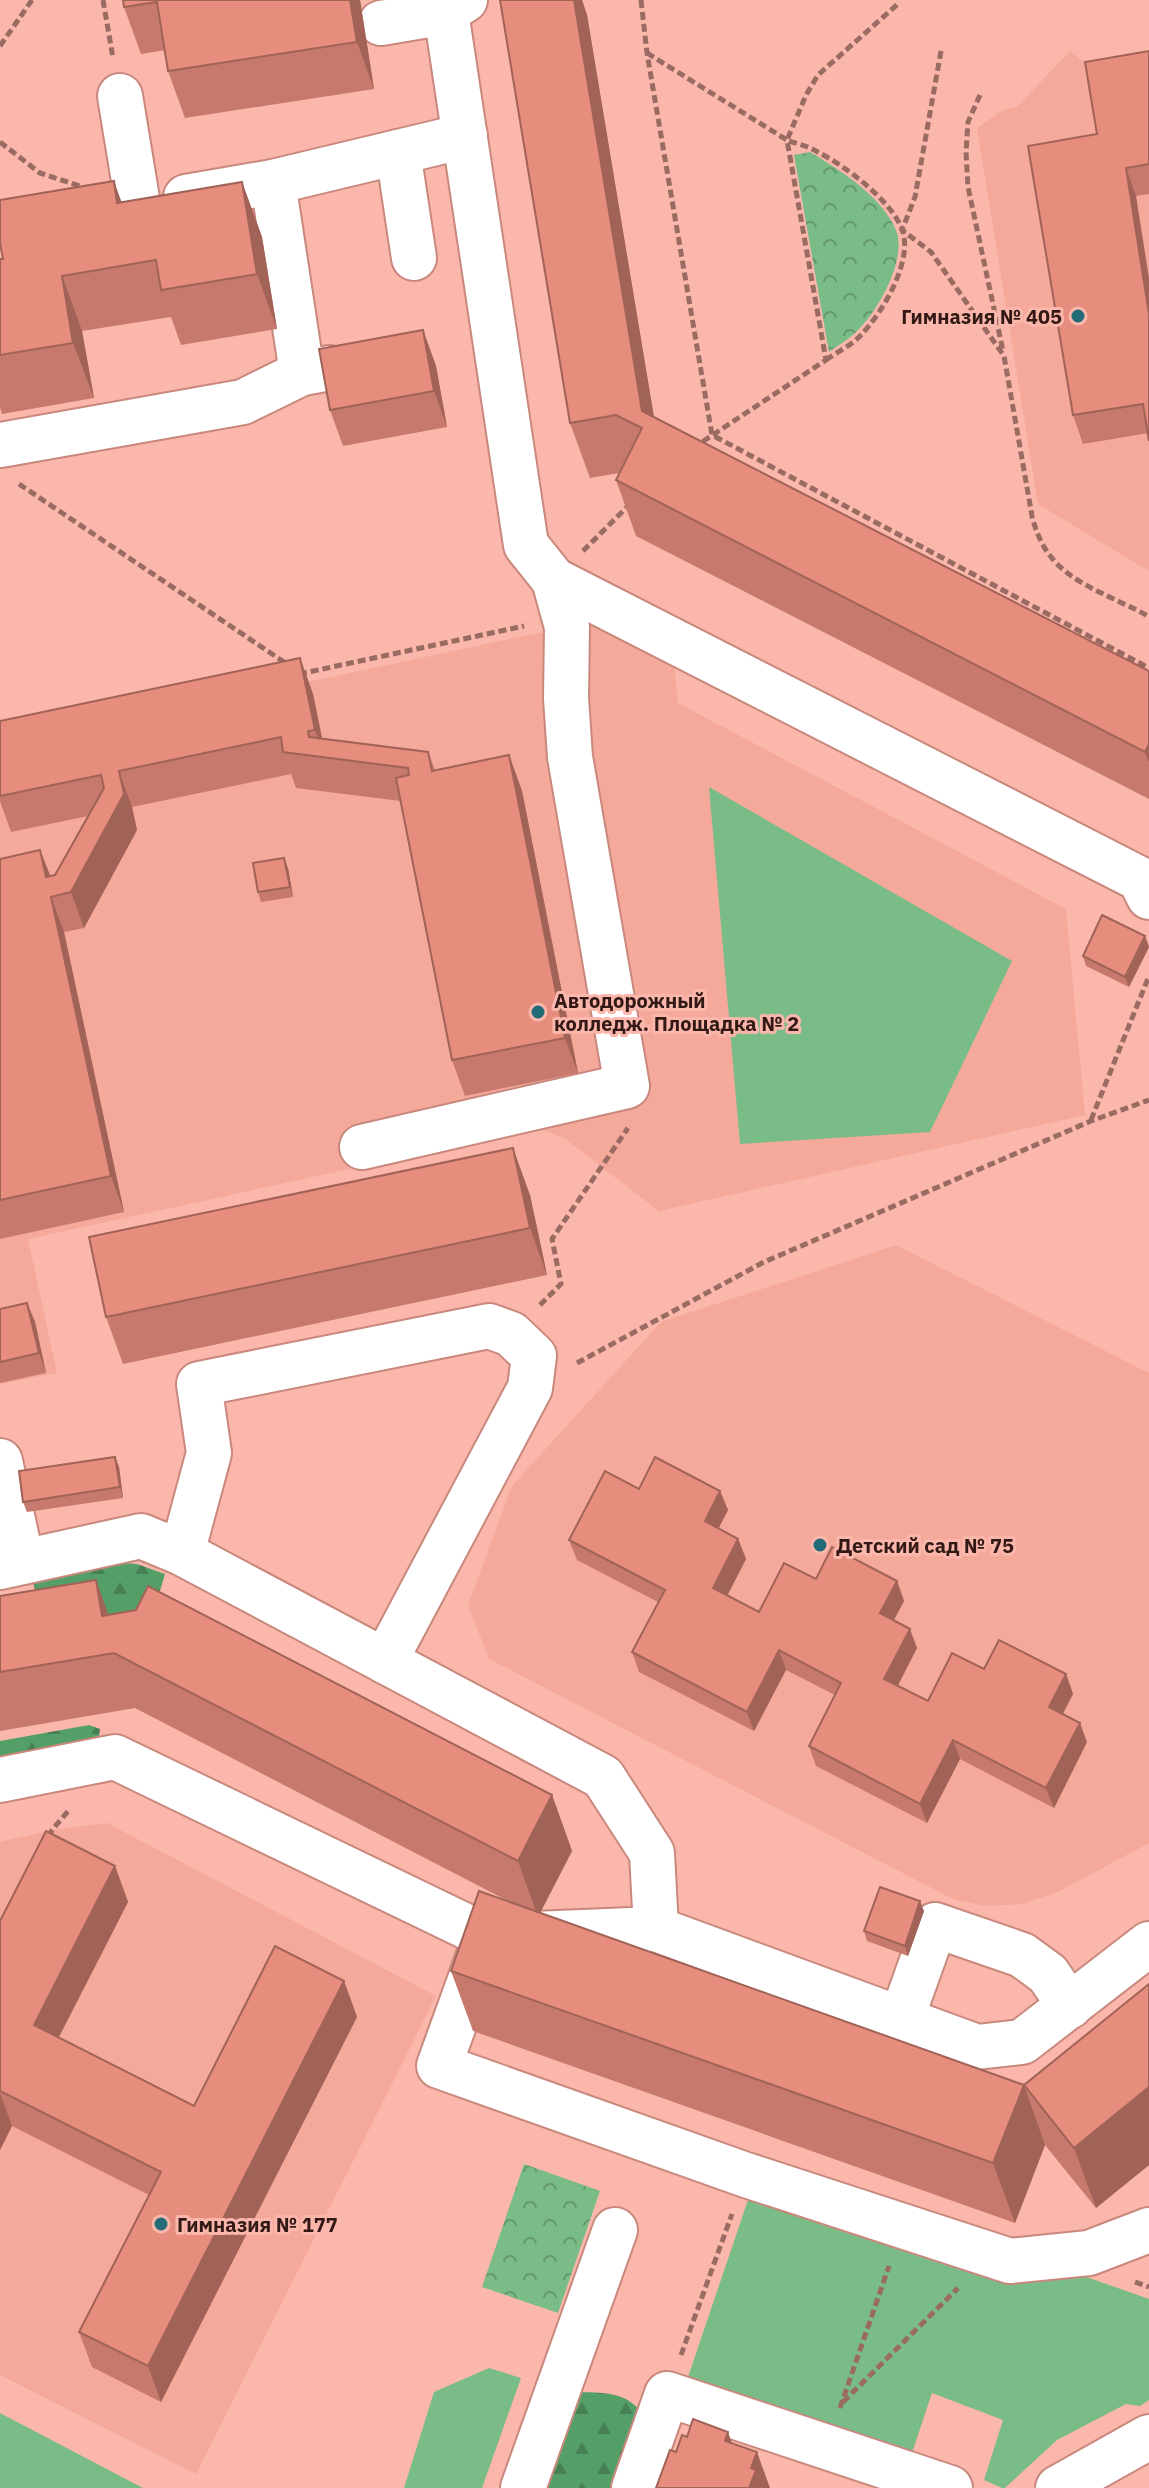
<svg xmlns="http://www.w3.org/2000/svg" width="1149" height="2488" font-family="'IBM Plex Sans',sans-serif">
<style>
.built{fill:#f4a99b}
.grass{fill:#7abc88}
.forest{fill:url(#forest-firs)}
.park{fill:url(#park-crowns)}
.lines{fill:none;stroke-linecap:round;stroke-linejoin:round}
.minor-casing{stroke:#c9887d;stroke-width:48}
.path{stroke:#9a6b62;stroke-width:5;stroke-dasharray:8 4;stroke-linecap:butt}
.minor{stroke:#fff;stroke-width:44}
.wall{fill:#c6796c}
.shaded-wall{fill:#a16358}
.building{fill:#e68d7e;stroke:#a16358;stroke-width:2}
.poi-dot{fill:#226b77;stroke:#fbb7ab;stroke-width:3}
.labels{text-anchor:middle;dominant-baseline:central;stroke-width:6;stroke-linejoin:round;paint-order:stroke}
.poi-label{font-size:20px;font-weight:bold;fill:#321915;stroke:#fbb7ab;text-anchor:start}
</style>
<defs>
<pattern id="forest-firs" width="22" height="20" patternUnits="userSpaceOnUse" patternTransform="scale(2)"><rect width="22" height="20" fill="#549e67"/><path d="M5 1l3.5 6h-7zM16 11l3.5 6h-7z" fill="#468054"/></pattern>
<pattern id="park-crowns" width="20" height="18" patternUnits="userSpaceOnUse" patternTransform="scale(2)"><rect width="20" height="18" fill="#7abc88"/><path d="M2 6a3 3 0 1 1 6 0M12 15a3 3 0 1 1 6 0" fill="none" stroke="#65986e"/></pattern>
</defs>
<rect width="100%" height="100%" fill="#fbb7ab"/>
<g class="built">
<path d="M1070,51L1096,72L1149,63V571L1038,504L977,128L1003,110L1017,107Z"/>
<path d="M567,627H592L674,663L678,703L1066,909L1085,1115L659,1211L564,1138L538,1128L28,1239L57,1373L0,1384V747Z"/>
<path d="M896,1245L1149,1373V1843L1058,1892L1022,1904L986,1906L953,1899L489,1659L468,1605L512,1486L661,1322Z"/>
<path d="M107,1823L436,1996L196,2474L0,2375V1842L52,1830Z"/>
</g>
<g class="grass">
<path d="M709,787L1012,961L930,1132L740,1144Z"/>
<path d="M749,2197L985,2278H1016L1061,2268L1149,2299V2400L1140,2406L1126,2404L1057,2440L1005,2488H1002L984,2480L1003,2420L932,2393L911,2456L688,2377Z"/>
<path d="M489,2368L521,2378L482,2488H404L434,2392Z"/>
<path d="M0,2413L143,2488H0Z"/>
</g>
<g class="forest">
<path d="M111,1562L137,1564L165,1574L148,1630L45,1626L32,1579Z"/>
<path d="M89,1725L100,1729L97,1752L0,1775V1741Z"/>
<path d="M579,2392C608,2393 628,2392 645,2417L622,2488H537Z"/>
</g>
<g class="park">
<path d="M810,152C841,171 881,195 896,230C908,260 876,315 854,334C846,341 837,346 829,352L794,155Z"/>
<path d="M524,2164L600,2191L558,2313L482,2287Z"/>
</g>
<g class="lines">
<g class="minor-casing">
<g id="minor">
<path d="M446,12L526,545L554,580L1140,879L1149,897"/>
<path d="M381,23L446,12L465,0"/>
<path d="M120,96L138,205"/>
<path d="M398,152L414,258"/>
<path d="M273,182L302,373L330,368"/>
<path d="M186,197L273,182L465,136"/>
<path d="M0,445L243,402L302,373"/>
<path d="M362,1147L627,1086L570,757L566,698L567,627L554,580"/>
<path d="M0,1461L22,1562"/>
<path d="M182,1553L209,1453L199,1384L489,1326L511,1334L534,1356L530,1388L385,1661"/>
<path d="M0,1567L141,1536L182,1553L603,1777L652,1853L656,1929L533,1934"/>
<path d="M0,1780L115,1757L486,1936L439,2066L746,2175L1010,2261L1089,2253L1149,2230"/>
<path d="M656,1929L977,2047L1022,2042L1149,1944"/>
<path d="M901,2020L935,1925L1022,1955L1048,1974L1070,2006"/>
<path d="M523,2488L615,2230"/>
<path d="M634,2488L667,2394L950,2488"/>
<path d="M1058,2488L1149,2437"/>
</g>
</g>
<g class="path">
<path d="M103,0L113,58"/>
<path d="M641,0L647,53L712,435L1149,668"/>
<path d="M0,46L32,0"/>
<path d="M941,51L915,197L902,230L931,252L1004,356L1032,516C1044,565 1073,580 1116,600C1127,606 1139,610 1149,617"/>
<path d="M647,53L787,140L826,360L699,444"/>
<path d="M980,95L968,122L966,152L968,187L1003,351"/>
<path d="M0,142L40,173L86,188"/>
<path d="M826,360C837,352 852,345 861,335C882,313 914,261 902,229C890,199 844,165 816,151C808,146 797,144 787,140L806,95L818,75L899,3"/>
<path d="M19,484L287,664"/>
<path d="M583,551L630,504"/>
<path d="M299,674L524,626"/>
<path d="M1091,1120L1149,976"/>
<path d="M540,1305L561,1284L552,1239L628,1128"/>
<path d="M577,1363L764,1262L1091,1121L1149,1100"/>
<path d="M49,1837L52,1830L69,1810"/>
<path d="M1135,2282L1149,2287"/>
<path d="M681,2355L732,2214"/>
<path d="M843,2402L958,2288"/>
<path d="M840,2408L889,2266"/>
</g>
<use href="#minor" class="minor"/>
</g>
<g class="wall">
<path d="M123,0H360L374,89L185,118L168,71L165,50L141,54L124,7Z"/>
<path d="M500,0H582L587,15L654,417L1149,671V799L636,536L616,480L619,473L590,478L570,423Z"/>
<path d="M1149,51V194L1136,196L1148,433L1083,444L1073,415L1097,134Z"/>
<path d="M242,182L262,237L277,329L181,345L171,317L82,331L94,398L2,414L0,407V259L121,202Z"/>
<path d="M423,330L436,366L447,427L343,446L330,410Z"/>
<path d="M300,658L313,694L322,739L428,752L435,770L509,755L522,791L578,1073L465,1096L452,1060L401,801L296,788L291,774L132,807L137,830L84,928L64,932L124,1212L0,1239V859L40,850L50,876L55,875L88,816L11,832L0,801V721Z"/>
<path d="M288,868L293,897L261,902L258,892Z"/>
<path d="M1145,936L1149,947L1129,987L1086,966L1083,956Z"/>
<path d="M530,1195L547,1275L123,1364L106,1317Z"/>
<path d="M27,1303L35,1322L46,1373L0,1383V1309Z"/>
<path d="M115,1457L119,1467L123,1498L27,1512L23,1502Z"/>
<path d="M639,1489L720,1491L728,1510L718,1529L738,1539L746,1559L727,1595L759,1612L816,1579L897,1581L904,1601L894,1620L917,1648L898,1686L928,1701L984,1669L1066,1674L1073,1694L1063,1714L1087,1742L1054,1808L960,1759L927,1823L816,1766L809,1746L835,1695L786,1670L754,1731L639,1672L632,1652L658,1602L577,1560L569,1540Z"/>
<path d="M96,1580L108,1615L552,1795L572,1851L540,1913L1024,2085L1149,1984V2165L1096,2208L1045,2145L1015,2223L473,2031L451,1971L510,1902L135,1708L0,1731V1596Z"/>
<path d="M115,1866L128,1902L59,2037L194,2106L344,1981L357,2017L161,2402L92,2367L79,2332L149,2195L12,2126L0,2150V1921Z"/>
<path d="M924,1911L908,1956L867,1941L864,1931Z"/>
</g>
<g class="shaded-wall">
<path d="M350,0H360L374,89L357,42Z"/>
<path d="M574,0H582L587,15L662,466L642,411Z"/>
<path d="M1126,168L1136,196L1149,278V314Z"/>
<path d="M114,181L134,237L117,203Z"/>
<path d="M242,182L262,237L277,329L257,274Z"/>
<path d="M62,276L82,331L94,398L73,343Z"/>
<path d="M423,330L436,366L447,427L434,391Z"/>
<path d="M300,658L313,694L326,757H325L315,730Z"/>
<path d="M1149,744V762L1145,752Z"/>
<path d="M509,755L522,791L578,1073L565,1038Z"/>
<path d="M119,771L132,807L137,830L84,928L71,892Z"/>
<path d="M40,850L54,885L46,877Z"/>
<path d="M284,858L288,868L293,897L290,887Z"/>
<path d="M51,897L64,932L124,1212L111,1176Z"/>
<path d="M1145,936L1149,947L1129,987L1125,977Z"/>
<path d="M513,1148L530,1195L547,1275L530,1228Z"/>
<path d="M27,1303L35,1322L46,1373L39,1353Z"/>
<path d="M115,1457L119,1467L123,1498L120,1487Z"/>
<path d="M720,1491L728,1510L712,1541L705,1521Z"/>
<path d="M738,1539L746,1559L721,1608L713,1588Z"/>
<path d="M96,1580L116,1636L102,1616Z"/>
<path d="M897,1581L904,1601L887,1633L880,1613Z"/>
<path d="M910,1629L917,1648L891,1698L884,1679Z"/>
<path d="M779,1650L786,1670L754,1731L747,1712Z"/>
<path d="M1066,1674L1073,1694L1056,1726L1049,1707Z"/>
<path d="M1080,1723L1087,1742L1054,1808L1046,1788Z"/>
<path d="M953,1740L960,1759L927,1823L920,1804Z"/>
<path d="M552,1795L572,1851L538,1917L518,1861Z"/>
<path d="M115,1866L128,1902L47,2060L34,2025Z"/>
<path d="M920,1901L924,1911L908,1956L905,1946Z"/>
<path d="M344,1981L357,2017L161,2402L148,2366Z"/>
<path d="M1024,2085L1045,2145L1015,2223L993,2163Z"/>
<path d="M1149,2087V2165L1096,2208L1074,2148Z"/>
<path d="M0,2093L12,2126L0,2150Z"/>
<path d="M728,2432L745,2479L725,2441Z"/>
<path d="M757,2452L770,2488H749L751,2468Z"/>
</g>
<g class="building">
<path d="M123,0H350L357,42L168,71L157,2L124,7Z"/>
<path d="M500,0H574L642,411L1149,671V744L1145,752L616,480L642,428L616,415L570,423Z"/>
<path d="M1149,51V164L1126,168L1149,314V441L1143,404L1073,415L1028,146L1097,134L1085,62Z"/>
<path d="M114,181L117,203L242,182L257,274L161,290L156,260L62,276L73,343L0,355V259H3L0,243V200Z"/>
<path d="M423,330L434,391L330,410L319,349Z"/>
<path d="M300,658L315,730L308,731L309,737L428,752L432,771L509,755L565,1038L452,1060L396,778L409,775L408,768L283,752L281,737L119,771L124,794L71,892L51,897L111,1176L0,1200V859L40,850L46,877L55,875L104,788L101,775L0,796V721Z"/>
<path d="M284,858L290,887L258,892L253,863Z"/>
<path d="M1102,915L1145,936L1125,977L1083,956Z"/>
<path d="M513,1148L530,1228L106,1317L89,1237Z"/>
<path d="M27,1303L39,1353L0,1362V1309Z"/>
<path d="M115,1457L120,1487L23,1502L19,1471Z"/>
<path d="M655,1457L720,1491L705,1521L738,1539L713,1588L759,1612L784,1563L816,1579L832,1547L897,1581L880,1613L910,1629L884,1679L928,1701L952,1653L984,1669L999,1640L1066,1674L1049,1707L1080,1723L1046,1788L953,1740L920,1804L809,1746L841,1683L779,1650L747,1712L632,1652L665,1590L569,1540L605,1471L639,1489Z"/>
<path d="M96,1580L102,1616L136,1610L148,1586L552,1795L518,1861L114,1653L0,1672V1596Z"/>
<path d="M46,1831L115,1866L34,2025L194,2106L275,1946L344,1981L148,2366L79,2332L161,2172L0,2091V1921Z"/>
<path d="M880,1887L920,1901L905,1946L864,1931Z"/>
<path d="M479,1891L1024,2085L1149,1984V2087L1074,2148L1024,2085L993,2163L451,1971Z"/>
<path d="M693,2419L728,2432L725,2441L757,2452L751,2468L756,2470L749,2488H656L670,2450L676,2452L682,2435L687,2437Z"/>
</g>
<g class="poi-dot">
<circle cx="1078" cy="316" r="8"/>
<circle cx="538" cy="1012" r="8"/>
<circle cx="820" cy="1545" r="8"/>
<circle cx="161" cy="2224" r="8"/>
</g>
<g class="labels">
<g class="poi-label">
<text x="1062" y="316" text-anchor="end">Гимназия № 405</text>
<text x="554" y="1000">Автодорожный<tspan x="554" dy="23">колледж. Площадка № 2</tspan></text>
<text x="836" y="1545">Детский сад № 75</text>
<text x="177" y="2224">Гимназия № 177</text>
</g>
</g>
</svg>
